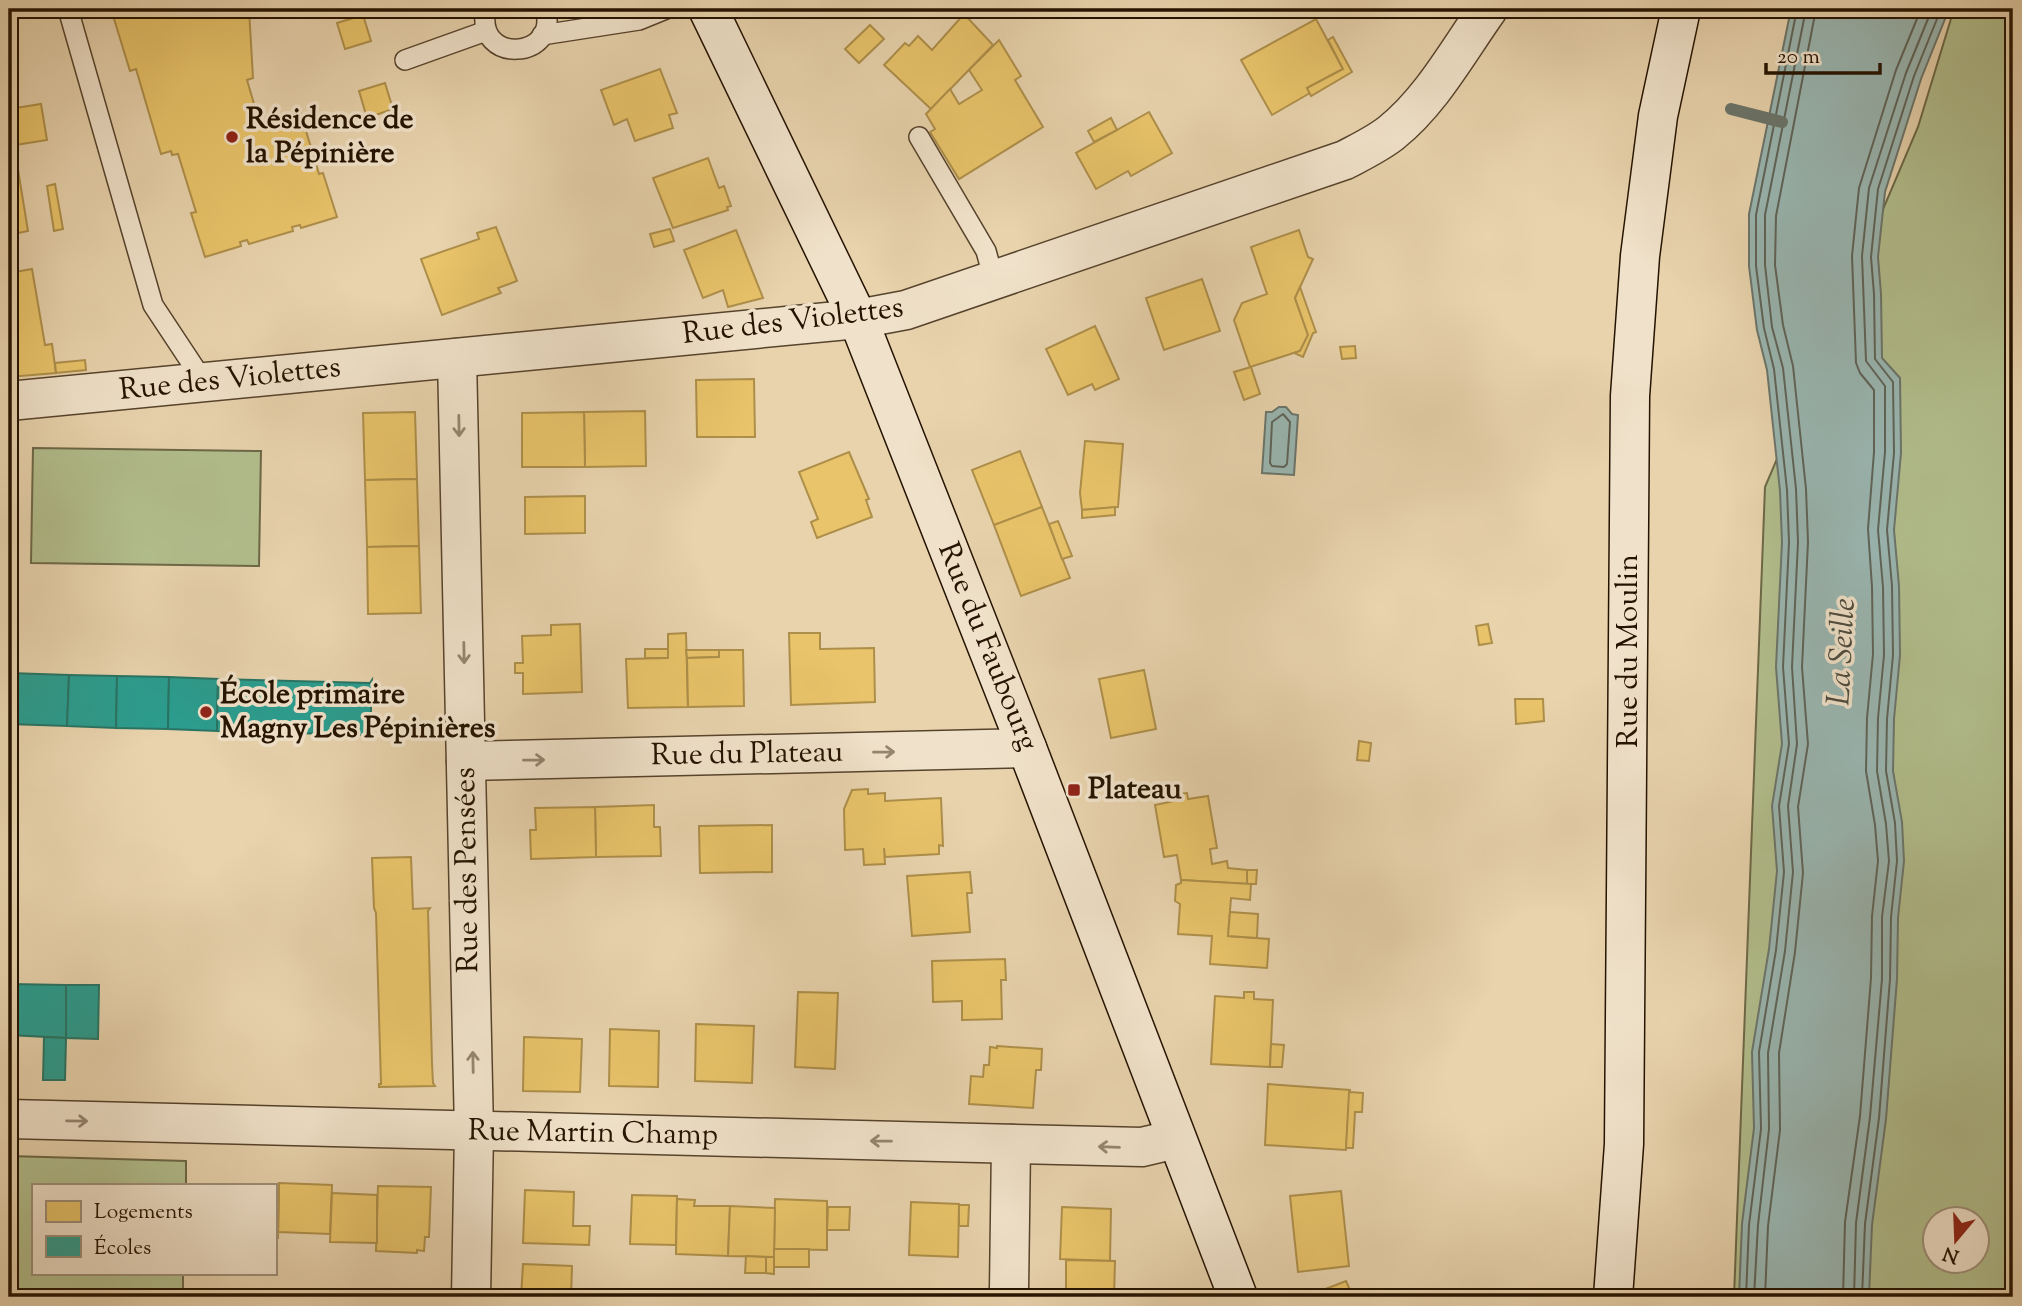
<svg xmlns="http://www.w3.org/2000/svg" width="2022" height="1306" font-family="'Sorts Mill Goudy',serif">
<style>
.green{fill:#b2be8d;stroke:#6c6847;stroke-width:2;fill-rule:evenodd}
.water{fill:#99b6b1;stroke:#6b756b;stroke-width:2}
.homes{fill:#e9c46a;stroke:#ae8f4a;stroke-width:2}
.schools{fill:#2a9d8f;stroke:#287464;stroke-width:2}
.lines{fill:none;stroke-linecap:round;stroke-linejoin:round}
.shore{stroke:#5f6459;stroke-width:2}
.stream{stroke:#6b756b;stroke-width:12}
.service-casing{stroke:#56432c;stroke-width:22}
.minor-casing{stroke:#56432c;stroke-width:41}
.secondary-casing{stroke:#251301;stroke-width:41}
.service{stroke:#f0e2ca;stroke-width:19}
.minor{stroke:#f0e2ca;stroke-width:38}
.secondary{stroke:#f0e2ca;stroke-width:38}
.oneway{stroke:#958570}
.poi-dot{fill:#8f2418;stroke:#f0e2ca;stroke-width:2.5}
.labels{text-anchor:middle;dominant-baseline:central;stroke-width:7;stroke-linejoin:round;paint-order:stroke}
.poi-label{font-size:30px;font-weight:bold;fill:#251301;stroke:#f0e2ca;text-anchor:start}
.street-label{font-size:30px;fill:#251301;stroke:#f0e2ca}
.water-label{font-size:32px;font-style:italic;fill:#4e4c3f;stroke:#f0e2ca}
</style>
<rect width="100%" height="100%" fill="#e8d3ad"/>
<filter id="stains"><feTurbulence type="fractalNoise" baseFrequency=".00286" numOctaves="4"/><feColorMatrix values="0 0 0 0 .2 0 0 0 0 .09 0 0 0 0 .02 0 0 0 .5 -.17"/></filter>
<radialGradient id="worn" r=".72"><stop offset=".6" stop-color="#630" stop-opacity="0"/><stop offset="1" stop-color="#630" stop-opacity=".3"/></radialGradient>
<g class="green">
<path d="M1954,9H2013V1297H1734L1765,487L1918,127ZM1934,1218H1976V1260H1934Z"/>
<path d="M33,448L261,451L259,566L31,563Z"/>
<path d="M9,1156L186,1161V1185H33V1273H183V1297H9Z"/>
</g>
<g class="water">
<path d="M1791,9H1949L1921,79L1885,192L1878,257L1881,294L1882,358L1900,378L1901,453L1894,530L1899,586L1900,655L1894,719L1893,771L1902,822L1904,861L1898,918L1897,979L1886,1119L1872,1225L1869,1297H1739L1742,1224L1754,1128L1752,1052L1769,949L1777,871L1772,806L1782,744L1776,667L1782,542L1780,491L1767,370L1757,330L1749,266V214Z"/>
<path d="M1279,407H1286L1292,414L1298,415L1294,475L1262,473L1266,412H1272Z"/>
</g>
<g class="homes">
<path d="M111,9H249L253,78L247,80L260,124L300,111L319,174L323,173L337,217L301,228L300,225L292,227L293,231L249,244L247,240L240,242L241,246L205,257L191,213L196,212L178,154L172,155L171,151L161,154L136,69L130,71Z"/>
<path d="M964,14L993,45L931,109L884,65L905,43L909,46L918,36L932,50Z"/>
<path d="M363,15L371,41L345,49L337,23Z"/>
<path d="M1316,19L1343,69L1307,88L1310,93L1272,115L1241,60Z"/>
<path d="M870,25L884,39L859,63L845,49Z"/>
<path d="M1333,37L1352,72L1311,96L1307,88L1343,69L1328,40Z"/>
<path d="M999,40L1021,76L1015,80L1043,127L959,179L930,132L935,129L926,114L950,89L959,104L982,90L969,70Z"/>
<path d="M660,69L677,113L669,115L673,128L635,141L627,119L614,125L601,90Z"/>
<path d="M385,83L393,109L367,118L359,91Z"/>
<path d="M41,104L47,140L9,146V109Z"/>
<path d="M1149,112L1172,153L1131,176L1128,171L1096,189L1076,153Z"/>
<path d="M1111,118L1117,130L1094,142L1088,131Z"/>
<path d="M14,145L28,231L9,235V146Z"/>
<path d="M708,158L719,188L724,186L731,206L727,207L728,210L673,228L653,178Z"/>
<path d="M55,184L63,229L54,231L47,186Z"/>
<path d="M496,227L517,281L498,288L501,293L442,315L421,259L479,239L477,233Z"/>
<path d="M670,229L674,241L654,247L650,234Z"/>
<path d="M736,230L763,298L728,307L723,290L703,298L684,250Z"/>
<path d="M1299,230L1308,257L1313,259L1295,298L1308,335L1300,351L1250,367L1234,320L1242,303L1267,294L1251,247Z"/>
<path d="M32,269L45,345L52,344L56,373L9,377V273Z"/>
<path d="M1202,279L1220,331L1164,350L1146,298Z"/>
<path d="M1300,287L1316,332L1313,333L1303,357L1294,353L1300,351L1308,335L1295,298Z"/>
<path d="M1095,326L1119,379L1095,390L1092,384L1068,395L1046,349Z"/>
<path d="M1355,346L1356,358L1342,359L1340,347Z"/>
<path d="M85,360L86,370L56,373L55,363Z"/>
<path d="M1251,367L1260,394L1244,400L1234,372Z"/>
<path d="M754,379L755,437H697L696,380Z"/>
<path d="M645,411L646,466L585,467L584,412Z"/>
<path d="M415,412L417,479L365,480L363,413Z"/>
<path d="M584,412L585,467H522V413Z"/>
<path d="M1085,441L1123,444L1118,507L1082,510L1080,493Z"/>
<path d="M1020,451L1042,507L994,525L972,470Z"/>
<path d="M849,452L869,499L866,500L872,517L817,538L811,522L818,519L799,472Z"/>
<path d="M417,479L419,546L367,547L365,480Z"/>
<path d="M585,496V533L525,534V497Z"/>
<path d="M1042,507L1070,578L1021,596L994,525Z"/>
<path d="M1115,507V515L1082,518V510Z"/>
<path d="M1058,521L1072,556L1062,559L1049,524Z"/>
<path d="M419,546L421,613L368,614L367,547Z"/>
<path d="M580,624L582,692L523,694V673H515V663H523L522,636L551,635V625Z"/>
<path d="M1488,624L1492,643L1479,645L1476,626Z"/>
<path d="M686,633L688,707L628,708L626,659L668,658V634Z"/>
<path d="M789,633H820V649L874,648L875,702L791,705Z"/>
<rect x="645" y="649" width="23" height="9"/>
<path d="M686,650H719V657L687,658Z"/>
<path d="M719,650H743L744,706L688,707L687,658L719,657Z"/>
<path d="M1144,670L1156,729L1111,738L1099,679Z"/>
<path d="M1515,699H1543L1544,721L1516,724Z"/>
<path d="M1359,741L1371,743L1369,761L1357,760Z"/>
<path d="M868,789V794L885,793V801L941,798L943,846L939,845V854L885,857L884,848L885,864L864,865L863,849L845,850L844,809L852,790Z"/>
<path d="M1187,793L1188,799L1208,796L1217,848L1210,849L1212,864L1227,861L1228,868L1247,870V884L1181,880L1177,855L1164,857L1155,805L1179,800L1178,794Z"/>
<path d="M654,805V827H660L661,856L596,857L595,807Z"/>
<path d="M595,807L596,857L531,859L530,830H536L535,808Z"/>
<path d="M772,825V872L700,873L699,826Z"/>
<path d="M411,857L413,909L430,908L428,911L432,1063L433,1083L435,1086L379,1087V1084H381L376,913L374,908L372,858Z"/>
<path d="M1247,870H1257L1256,884H1247Z"/>
<path d="M970,872L972,893H967L970,932L912,936L907,876Z"/>
<path d="M1181,880L1251,884L1250,900L1231,898L1228,936L1269,939L1267,968L1210,964L1212,936L1178,934L1180,904L1175,901L1176,885L1181,883Z"/>
<path d="M1230,912L1258,914L1257,938L1228,936Z"/>
<path d="M1005,959L1006,980H1001L1002,1019L962,1020V1001L933,1002L932,961Z"/>
<path d="M798,992L838,993L835,1069L795,1067Z"/>
<path d="M1244,992H1254V999L1273,1000L1270,1067L1211,1064L1215,996L1244,998Z"/>
<path d="M696,1024L754,1026L752,1083L695,1081Z"/>
<path d="M610,1029L659,1031L658,1087L609,1086Z"/>
<path d="M524,1037L582,1039L580,1092L523,1091Z"/>
<path d="M1271,1044L1284,1045L1282,1067H1270Z"/>
<path d="M997,1046L1042,1049L1041,1070H1036L1033,1108L969,1104L971,1076L983,1077L984,1065H989L990,1047L997,1048Z"/>
<path d="M1268,1084L1350,1090L1346,1150L1265,1145Z"/>
<path d="M1349,1092L1363,1093L1362,1112H1355L1353,1148H1346Z"/>
<path d="M279,1183L332,1185L330,1234L278,1232Z"/>
<path d="M378,1186L431,1187L429,1237H425L424,1251L417,1250V1253L376,1251Z"/>
<path d="M275,1189H279L278,1238H275Z"/>
<path d="M525,1190L574,1192L573,1226H590L589,1245L523,1243Z"/>
<path d="M1341,1191L1349,1266L1298,1272L1290,1196Z"/>
<path d="M332,1193L377,1195V1243L330,1242Z"/>
<path d="M632,1195L677,1196L676,1245L630,1244Z"/>
<path d="M677,1199L695,1200L694,1206H730L728,1256L676,1254Z"/>
<path d="M775,1199L827,1201V1250L774,1249Z"/>
<path d="M911,1202L959,1204L958,1257L909,1255Z"/>
<path d="M959,1205H969L968,1226H959Z"/>
<path d="M730,1206L775,1208L774,1257L728,1256Z"/>
<path d="M828,1207H850L849,1230H827Z"/>
<path d="M1062,1207L1111,1209L1110,1261L1060,1259Z"/>
<rect x="774" y="1249" width="35" height="18"/>
<path d="M746,1256L766,1257V1273H745Z"/>
<path d="M766,1257H774V1274L766,1273Z"/>
<path d="M1066,1260L1115,1261L1114,1297H1066Z"/>
<path d="M523,1264L572,1266L571,1297H521Z"/>
<path d="M1346,1281L1353,1297H1304L1328,1288Z"/>
</g>
<g class="schools">
<path d="M9,673L69,675L67,726L9,724Z"/>
<path d="M69,675L117,676L116,728L67,726Z"/>
<path d="M117,676L169,677L168,729L116,728Z"/>
<path d="M169,677L218,679L217,731L168,729Z"/>
<path d="M218,679L370,683L372,680L370,738L369,735L217,731Z"/>
<path d="M9,984L66,985V1038L9,1035Z"/>
<path d="M66,985H99L98,1039L66,1038Z"/>
<path d="M44,1037L66,1038L65,1080H43Z"/>
</g>
<g class="lines">
<g class="shore">
<path d="M1283,414L1290,422L1287,464L1284,467L1272,466L1270,463L1272,422Z"/>
<path d="M1746,1297L1749,1225L1761,1129L1759,1052L1776,950L1784,872L1779,806L1789,744L1783,667L1789,542L1787,490L1774,369L1764,328L1756,266V215L1797,9"/>
<path d="M1754,1297L1758,1225L1769,1129L1768,1053L1785,951L1793,872L1788,806L1797,744L1792,667L1798,542L1796,489L1783,368L1772,327L1765,265V215L1806,9"/>
<path d="M1765,1297L1768,1226L1780,1130L1779,1053L1795,952L1803,873L1798,807L1808,744L1802,667L1808,542L1806,489L1793,366L1783,325L1775,265L1776,216L1816,9"/>
<path d="M1843,1297L1845,1222L1860,1116L1871,978L1872,916L1878,861L1875,825L1866,771L1867,718L1873,654L1872,587L1868,529L1874,452V390L1860,373L1856,363L1852,256L1859,188L1896,70L1921,9"/>
<path d="M1854,1297L1856,1223L1870,1117L1882,979V917L1889,861L1886,824L1877,771L1878,718L1884,655L1883,587L1878,530L1885,452V386L1866,361L1862,256L1869,188L1906,73L1932,9"/>
<path d="M1862,1297L1865,1224L1879,1118L1890,979L1891,917L1897,861L1895,823L1886,771L1887,719L1893,655L1892,586L1887,530L1894,453L1893,382L1875,359L1874,294L1871,257L1878,189L1914,76L1941,9"/>
</g>
<path class="stream" d="M1731,109L1782,122"/>
<g class="service-casing">
<g id="service">
<path d="M68,9L153,305L194,367L200,383"/>
<path d="M486,9C474,66 561,59 545,9"/>
<path d="M542,35L639,20L666,9"/>
<path d="M405,60L486,31"/>
<path d="M919,137L986,251L994,280"/>
</g>
</g>
<g class="minor-casing">
<g id="minor">
<path d="M457,358L474,1131L471,1297"/>
<path d="M9,401L858,319L906,310L1345,160C1360,152 1377,144 1391,133C1432,100 1458,51 1488,9"/>
<path d="M466,761L1027,748"/>
<path d="M9,1119L1142,1147L1176,1139"/>
<path d="M1007,1297L1009,1290L1011,1144"/>
</g>
</g>
<g class="secondary-casing">
<g id="secondary">
<path d="M708,9L858,319L1027,748L1238,1297"/>
<path d="M1613,1297L1624,1144L1630,396L1640,256L1658,116L1681,9"/>
</g>
</g>
<use href="#service" class="service"/>
<use href="#minor" class="minor"/>
<use href="#secondary" class="secondary"/>
</g>
<defs><path id="oneway-shaft" d="M-6 0H5M1.5-3L5.5 0L1.5 3" fill="none" stroke-width="1.6" stroke-linecap="round" stroke-linejoin="round" transform="scale(1.75)"/></defs>
<g class="oneway">
<use href="#oneway-shaft" transform="translate(459 426) rotate(89)"/>
<use href="#oneway-shaft" transform="translate(464 653) rotate(89)"/>
<use href="#oneway-shaft" transform="translate(884 752) rotate(-1)"/>
<use href="#oneway-shaft" transform="translate(534 760) rotate(-1)"/>
<use href="#oneway-shaft" transform="translate(473 1062) rotate(-91)"/>
<use href="#oneway-shaft" transform="translate(77 1121) rotate(1)"/>
<use href="#oneway-shaft" transform="translate(881 1141) rotate(-179)"/>
<use href="#oneway-shaft" transform="translate(1109 1147) rotate(-178)"/>
</g>
<g class="poi-dot">
<circle cx="232" cy="137" r="7"/>
<circle cx="206" cy="712" r="7"/>
<rect x="1067" y="783" width="14" height="14" rx="3.5"/>
</g>
<g class="labels">
<g class="poi-label">
<text x="246" y="120">Résidence de<tspan x="246" dy="34">la Pépinière</tspan></text>
<text x="220" y="695">École primaire<tspan x="220" dy="34">Magny Les Pépinières</tspan></text>
<text x="1088" y="790">Plateau</text>
</g>
<g class="street-label">
<text transform="translate(793 322) rotate(-7)">Rue des Violettes</text>
<text transform="translate(230 380) rotate(-6)">Rue des Violettes</text>
<text transform="translate(987 647) rotate(68)">Rue du Faubourg</text>
<text transform="translate(1629 651) rotate(-90)">Rue du Moulin</text>
<text transform="translate(747 755) rotate(-1)">Rue du Plateau</text>
<text transform="translate(468 870) rotate(-91)">Rue des Pensées</text>
<text transform="translate(593 1134) rotate(1)">Rue Martin Champ</text>
</g>
<g class="water-label">
<text transform="translate(1843 652) rotate(-87)">La Seille</text>
</g>
</g>
<rect width="2022" height="1306" fill="none" stroke="#e8d3ad" stroke-width="35"/>
<rect x="10" y="10" width="2001" height="1285" fill="none" stroke="#251301" stroke-width="3.5"/>
<rect x="18" y="18" width="1987" height="1271" fill="none" stroke="#251301" stroke-width="2"/>
<rect x="32" y="1184" width="245" height="91" fill="#f0e2ca" stroke="#9f8f7a" stroke-width="2"/>
<rect x="46" y="1201" width="35" height="21" fill="#e9c46a" stroke="#9f8f7a" stroke-width="2"/>
<text x="94" y="1218" font-size="21" fill="#251301">Logements</text>
<rect x="46" y="1236" width="35" height="21" fill="#2a9d8f" stroke="#9f8f7a" stroke-width="2"/>
<text x="94" y="1254" font-size="21" fill="#251301">Écoles</text>
<g transform="translate(1956 1240) rotate(199)"><circle r="33" fill="#f0e2ca" stroke="#9f8f7a" stroke-width="2"/>
<path d="M0-5L12 26L0 18L-12 26Z" fill="#8f2418"/>
<text y="-10" font-size="19" font-weight="bold" text-anchor="middle" fill="#251301">N</text>
</g>
<path d="M1766 63v10h114v-10" fill="none" stroke="#251301" stroke-width="3.5"/>
<text x="1777" y="63" font-size="21" fill="#251301" stroke="#f0e2ca" stroke-width="5" paint-order="stroke">20 m</text>
<rect width="100%" height="100%" filter="url(#stains)"/>
<rect width="100%" height="100%" fill="url(#worn)"/>
</svg>
